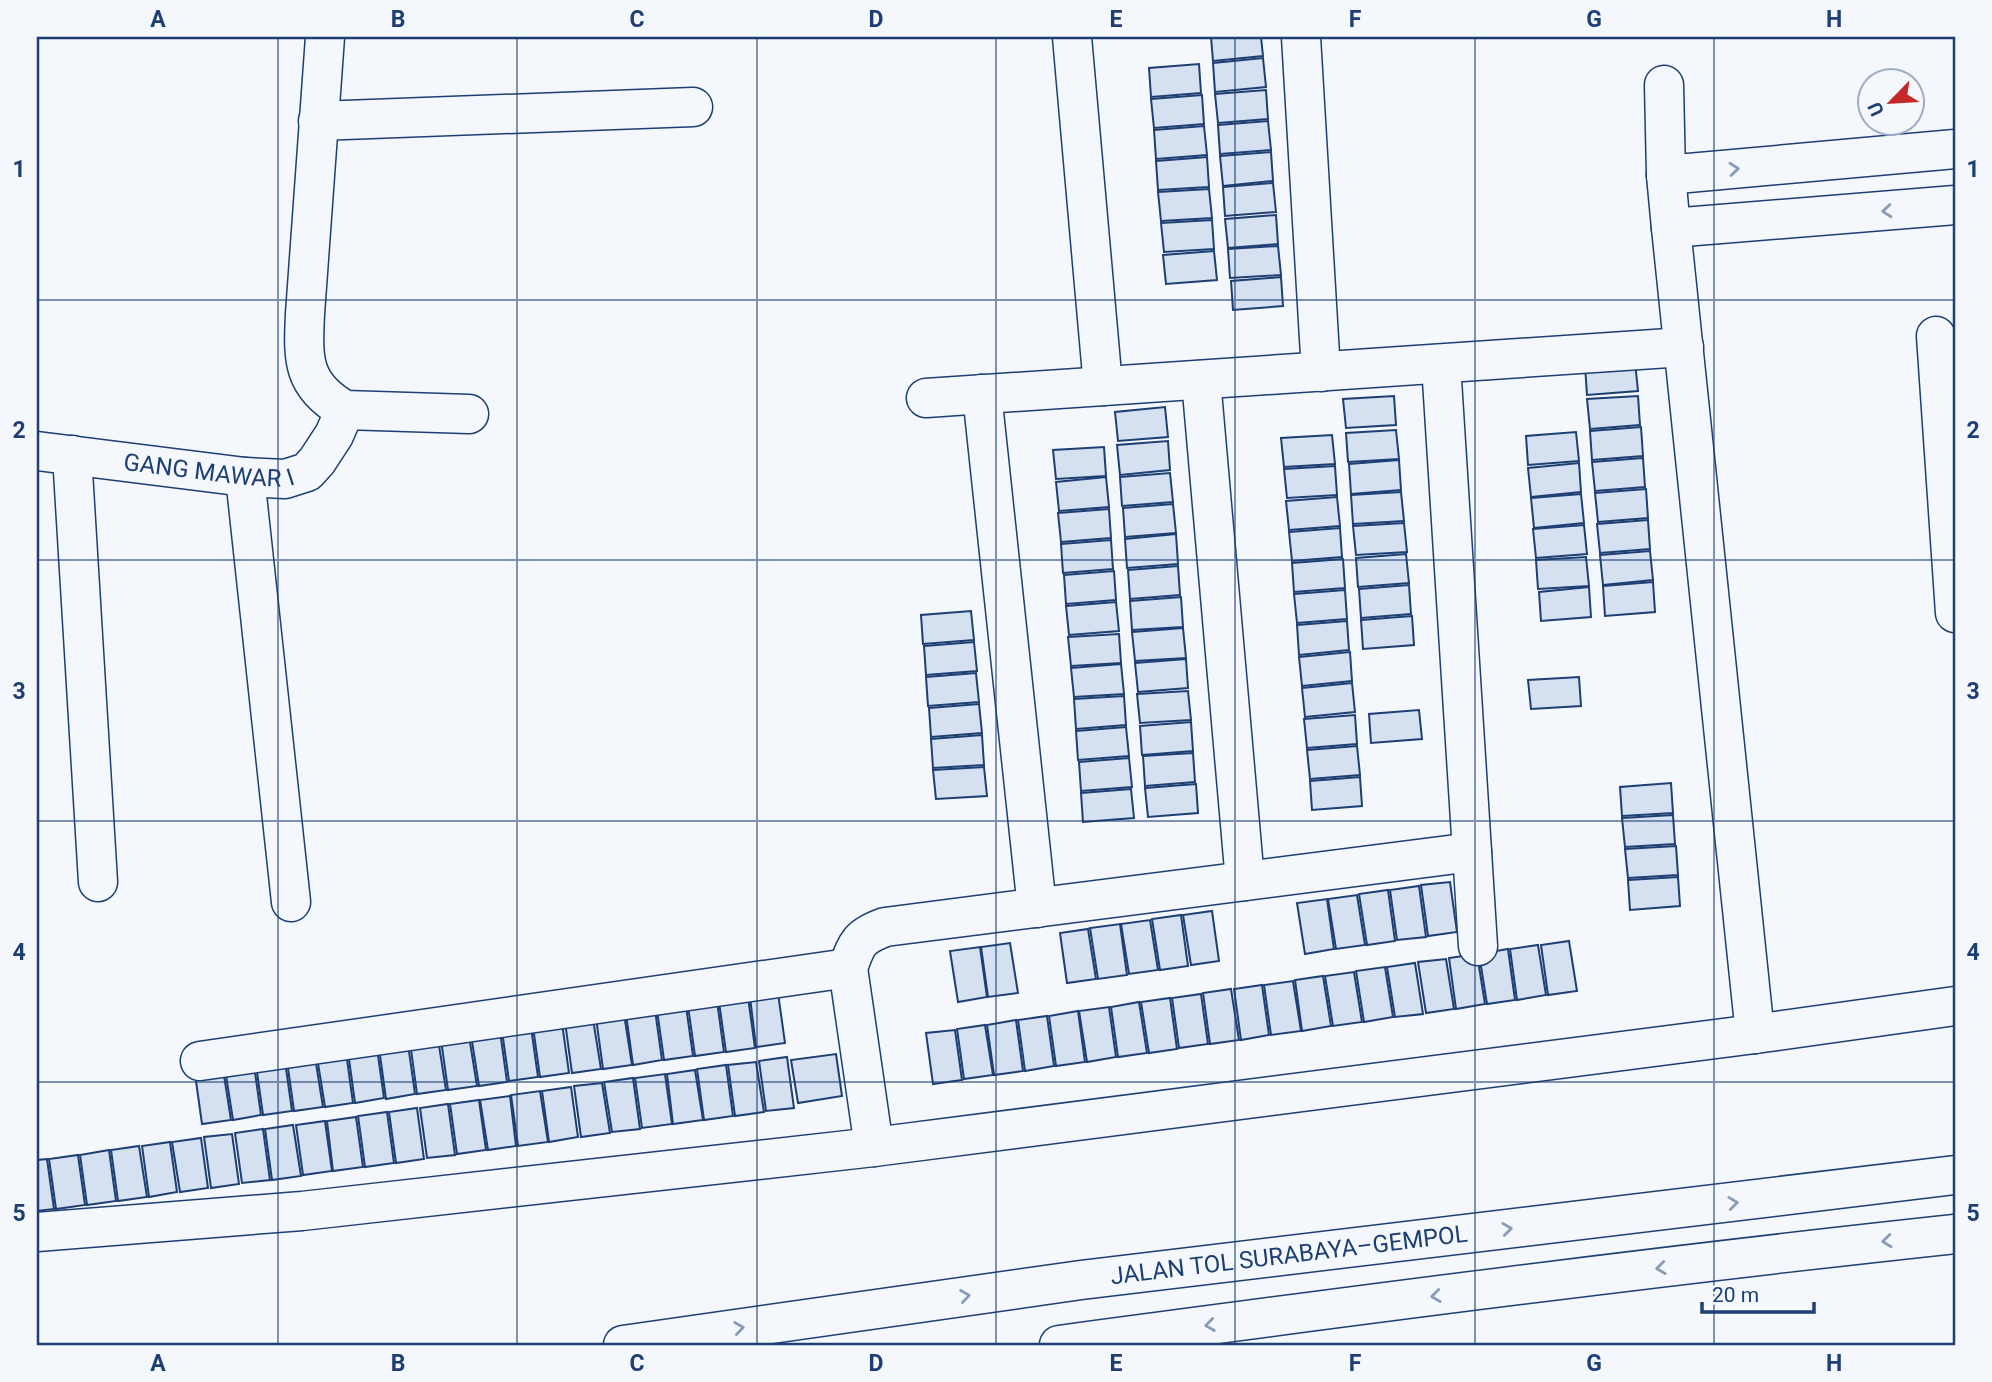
<svg xmlns="http://www.w3.org/2000/svg" width="1992" height="1382" font-family="Roboto,sans-serif">
<style>
.building{fill:#d5e0f0;stroke:#1d3f73;stroke-width:2}
.lines{fill:none;stroke-linecap:round;stroke-linejoin:round}
.minor-casing{stroke:#1d3f73;stroke-width:41}
.highway-casing{stroke:#1d3f73;stroke-width:41}
.minor{stroke:#f4f7fb;stroke-width:38}
.highway{stroke:#f4f7fb;stroke-width:38}
.oneway{stroke:#889bb7}
.grid{fill:none;stroke:#1d3f73;stroke-width:2;stroke-opacity:0.55}
.labels{text-anchor:middle;dominant-baseline:central;stroke-width:5;stroke-linejoin:round;paint-order:stroke}
.street-label{font-size:24px;fill:#1d3f73;stroke:#f4f7fb}
.neatline{fill:none;stroke:#1d3f73;stroke-width:2.5}
.grid-label{font-size:23px;text-anchor:middle;font-weight:bold;fill:#1d3f73}
</style>
<rect width="100%" height="100%" fill="#f4f7fb"/>
<g class="building">
<path d="M1211,37H1261L1263,56L1213,61Z"/>
<path d="M1263,58L1266,87L1215,92L1213,63Z"/>
<path d="M1199,64L1201,93L1151,97L1149,68Z"/>
<path d="M1266,90L1268,119L1218,123L1215,94Z"/>
<path d="M1202,95L1204,124L1154,128L1151,99Z"/>
<path d="M1268,121L1271,150L1220,154L1218,125Z"/>
<path d="M1204,126L1207,155L1156,159L1154,130Z"/>
<path d="M1271,152L1273,181L1223,186L1220,156Z"/>
<path d="M1207,157L1209,187L1158,190L1156,161Z"/>
<path d="M1273,183L1276,212L1225,216L1223,187Z"/>
<path d="M1209,189L1212,218L1161,221L1158,192Z"/>
<path d="M1276,215L1278,244L1228,248L1225,219Z"/>
<path d="M1212,220L1214,249L1164,252L1161,223Z"/>
<path d="M1278,246L1281,275L1230,278L1228,249Z"/>
<path d="M1214,251L1217,280L1166,284L1163,255Z"/>
<path d="M1281,277L1283,306L1233,310L1231,281Z"/>
<path d="M1635,362L1638,391L1587,395L1585,366Z"/>
<path d="M1394,396L1396,425L1346,428L1343,399Z"/>
<path d="M1638,396L1640,425L1590,429L1587,399Z"/>
<path d="M1165,407L1168,437L1118,441L1115,412Z"/>
<path d="M1641,427L1643,456L1592,460L1590,431Z"/>
<path d="M1396,430L1399,459L1348,462L1346,433Z"/>
<path d="M1576,432L1579,461L1528,465L1526,436Z"/>
<path d="M1332,435L1335,464L1284,467L1281,438Z"/>
<path d="M1168,441L1170,470L1120,475L1117,445Z"/>
<path d="M1104,447L1106,476L1056,479L1053,450Z"/>
<path d="M1643,458L1645,487L1595,491L1592,462Z"/>
<path d="M1399,460L1401,490L1351,494L1349,464Z"/>
<path d="M1579,463L1581,492L1531,497L1528,468Z"/>
<path d="M1335,466L1337,495L1287,498L1284,469Z"/>
<path d="M1170,473L1173,502L1122,506L1120,477Z"/>
<path d="M1106,477L1109,507L1059,511L1056,482Z"/>
<path d="M1646,489L1648,518L1598,522L1595,493Z"/>
<path d="M1401,492L1404,521L1353,524L1351,495Z"/>
<path d="M1581,494L1584,523L1534,528L1531,498Z"/>
<path d="M1337,497L1340,526L1289,530L1286,501Z"/>
<path d="M1173,504L1176,533L1125,537L1123,508Z"/>
<path d="M1109,509L1111,538L1061,542L1058,513Z"/>
<path d="M1648,520L1650,549L1600,553L1597,524Z"/>
<path d="M1404,523L1407,552L1356,555L1353,526Z"/>
<path d="M1584,525L1587,554L1536,558L1533,529Z"/>
<path d="M1340,528L1342,557L1292,561L1289,532Z"/>
<path d="M1176,534L1178,564L1127,568L1125,539Z"/>
<path d="M1111,540L1113,569L1063,573L1061,544Z"/>
<path d="M1650,551L1653,580L1603,585L1600,555Z"/>
<path d="M1406,554L1409,583L1358,587L1356,558Z"/>
<path d="M1586,557L1589,586L1538,589L1536,560Z"/>
<path d="M1343,559L1345,588L1294,592L1292,563Z"/>
<path d="M1178,566L1180,595L1130,599L1128,570Z"/>
<path d="M1114,571L1116,600L1066,604L1064,575Z"/>
<path d="M1653,582L1655,612L1605,616L1603,586Z"/>
<path d="M1409,585L1411,614L1361,618L1359,589Z"/>
<path d="M1589,587L1591,617L1541,621L1539,592Z"/>
<path d="M1345,590L1347,619L1297,623L1294,594Z"/>
<path d="M1181,597L1183,627L1132,630L1130,601Z"/>
<path d="M1116,602L1119,631L1069,635L1066,606Z"/>
<path d="M971,611L974,640L923,644L921,615Z"/>
<path d="M1412,616L1414,645L1363,649L1361,620Z"/>
<path d="M1347,621L1349,650L1299,655L1297,625Z"/>
<path d="M1183,628L1186,658L1135,661L1132,632Z"/>
<path d="M1119,634L1121,663L1071,666L1068,637Z"/>
<path d="M974,642L977,671L926,675L924,646Z"/>
<path d="M1350,652L1352,681L1302,686L1299,657Z"/>
<path d="M1186,659L1188,688L1138,692L1135,663Z"/>
<path d="M1121,664L1124,694L1074,697L1071,668Z"/>
<path d="M976,673L979,702L928,706L926,677Z"/>
<path d="M1579,677L1581,706L1531,709L1528,680Z"/>
<path d="M1352,683L1355,712L1305,717L1302,688Z"/>
<path d="M1188,691L1191,720L1140,723L1137,694Z"/>
<path d="M1124,696L1126,725L1076,729L1074,699Z"/>
<path d="M979,704L982,733L931,737L929,708Z"/>
<path d="M1419,710L1422,739L1371,743L1369,714Z"/>
<path d="M1355,715L1357,744L1307,748L1304,719Z"/>
<path d="M1191,722L1193,751L1142,755L1140,726Z"/>
<path d="M1126,727L1129,756L1078,760L1076,731Z"/>
<path d="M982,735L984,765L933,768L931,739Z"/>
<path d="M1357,746L1360,775L1310,779L1307,750Z"/>
<path d="M1193,753L1195,782L1145,786L1143,756Z"/>
<path d="M1129,758L1132,787L1081,791L1079,762Z"/>
<path d="M984,767L987,796L936,799L933,770Z"/>
<path d="M1360,777L1362,806L1312,810L1310,781Z"/>
<path d="M1671,783L1673,813L1622,816L1620,787Z"/>
<path d="M1196,784L1198,813L1148,817L1145,788Z"/>
<path d="M1131,789L1134,818L1083,822L1081,793Z"/>
<path d="M1673,815L1675,844L1625,847L1622,818Z"/>
<path d="M1676,846L1678,875L1628,878L1625,849Z"/>
<path d="M1678,877L1680,906L1630,910L1628,880Z"/>
<path d="M1450,882L1457,932L1428,936L1421,885Z"/>
<path d="M1419,886L1426,937L1397,940L1390,890Z"/>
<path d="M1388,890L1395,941L1367,945L1359,894Z"/>
<path d="M1357,895L1365,945L1336,949L1328,899Z"/>
<path d="M1327,899L1334,949L1305,954L1297,903Z"/>
<path d="M1212,911L1219,961L1191,965L1183,915Z"/>
<path d="M1181,915L1188,966L1160,970L1152,919Z"/>
<path d="M1150,920L1158,970L1129,974L1121,924Z"/>
<path d="M1120,924L1127,975L1098,979L1090,928Z"/>
<path d="M1088,929L1096,979L1067,983L1060,933Z"/>
<path d="M1569,941L1577,991L1548,995L1541,945Z"/>
<path d="M1010,943L1018,993L988,997L981,947Z"/>
<path d="M1538,945L1546,995L1517,1000L1510,949Z"/>
<path d="M980,947L987,997L958,1002L950,951Z"/>
<path d="M1508,949L1515,1000L1487,1004L1479,954Z"/>
<path d="M1477,954L1485,1004L1456,1009L1449,958Z"/>
<path d="M1446,959L1454,1009L1426,1013L1418,962Z"/>
<path d="M1415,963L1423,1014L1395,1017L1387,967Z"/>
<path d="M1385,967L1393,1017L1364,1022L1356,971Z"/>
<path d="M1354,972L1362,1022L1333,1026L1325,976Z"/>
<path d="M1323,976L1331,1026L1302,1031L1295,980Z"/>
<path d="M1293,981L1301,1031L1271,1035L1264,985Z"/>
<path d="M1262,985L1269,1035L1241,1040L1234,989Z"/>
<path d="M1231,989L1239,1040L1210,1044L1203,993Z"/>
<path d="M778,993L785,1043L756,1047L750,997Z"/>
<path d="M1201,994L1208,1044L1179,1048L1172,998Z"/>
<path d="M748,997L755,1048L726,1052L719,1002Z"/>
<path d="M1170,998L1177,1049L1149,1053L1141,1002Z"/>
<path d="M717,1001L724,1052L695,1056L688,1006Z"/>
<path d="M1139,1002L1147,1053L1118,1057L1111,1007Z"/>
<path d="M686,1006L693,1056L664,1060L657,1010Z"/>
<path d="M1109,1007L1116,1057L1087,1062L1079,1011Z"/>
<path d="M655,1010L662,1060L633,1065L626,1014Z"/>
<path d="M1078,1011L1085,1062L1056,1066L1049,1016Z"/>
<path d="M624,1014L632,1065L603,1069L596,1018Z"/>
<path d="M1047,1016L1054,1066L1025,1071L1018,1020Z"/>
<path d="M593,1019L601,1069L572,1073L565,1022Z"/>
<path d="M1016,1020L1023,1071L994,1075L987,1025Z"/>
<path d="M562,1023L569,1073L540,1077L533,1027Z"/>
<path d="M985,1025L993,1075L964,1079L957,1029Z"/>
<path d="M531,1027L538,1077L509,1081L502,1031Z"/>
<path d="M955,1030L962,1080L933,1084L926,1033Z"/>
<path d="M500,1031L507,1082L479,1086L471,1035Z"/>
<path d="M469,1036L477,1086L448,1090L441,1040Z"/>
<path d="M438,1039L446,1090L417,1094L410,1042Z"/>
<path d="M408,1044L415,1094L386,1099L379,1048Z"/>
<path d="M377,1048L384,1098L355,1103L348,1052Z"/>
<path d="M346,1052L353,1103L325,1107L317,1057Z"/>
<path d="M836,1054L842,1096L798,1103L791,1060Z"/>
<path d="M315,1057L323,1107L294,1111L287,1061Z"/>
<path d="M787,1057L794,1108L766,1111L759,1061Z"/>
<path d="M285,1061L292,1111L263,1115L256,1065Z"/>
<path d="M756,1062L764,1112L735,1116L728,1065Z"/>
<path d="M254,1065L261,1115L233,1120L225,1069Z"/>
<path d="M726,1065L733,1116L704,1120L697,1069Z"/>
<path d="M223,1069L231,1120L202,1124L195,1074Z"/>
<path d="M695,1070L703,1120L673,1124L667,1074Z"/>
<path d="M665,1074L672,1124L642,1128L635,1078Z"/>
<path d="M633,1078L640,1129L612,1132L604,1082Z"/>
<path d="M602,1083L610,1133L581,1137L574,1086Z"/>
<path d="M571,1087L578,1137L549,1142L542,1091Z"/>
<path d="M540,1091L548,1142L518,1146L511,1095Z"/>
<path d="M510,1096L516,1146L488,1150L480,1100Z"/>
<path d="M479,1100L486,1150L457,1154L450,1104Z"/>
<path d="M448,1104L455,1155L427,1158L420,1108Z"/>
<path d="M417,1108L424,1159L396,1163L389,1112Z"/>
<path d="M387,1112L394,1163L365,1167L358,1116Z"/>
<path d="M356,1117L363,1167L333,1171L327,1121Z"/>
<path d="M325,1121L332,1171L303,1175L296,1125Z"/>
<path d="M293,1125L301,1176L272,1180L265,1129Z"/>
<path d="M263,1129L270,1180L242,1183L235,1133Z"/>
<path d="M232,1134L239,1184L211,1188L204,1137Z"/>
<path d="M201,1138L208,1188L180,1192L172,1142Z"/>
<path d="M170,1142L177,1192L149,1197L142,1146Z"/>
<path d="M139,1146L147,1197L118,1201L111,1150Z"/>
<path d="M109,1150L116,1201L87,1205L80,1155Z"/>
<path d="M78,1155L85,1205L56,1209L49,1159Z"/>
<path d="M47,1159L54,1209L37,1211V1160Z"/>
</g>
<g class="lines">
<g class="minor-casing">
<g id="minor">
<path d="M325,37L305,314C303,358 301,385 345,410L469,414"/>
<path d="M1072,37L1103,386"/>
<path d="M1301,37L1321,372"/>
<path d="M1664,85L1666,175L1671,228L1755,1034"/>
<path d="M318,121L693,107"/>
<path d="M1666,175L1955,149"/>
<path d="M1671,228L1955,205"/>
<path d="M1936,336L1955,613"/>
<path d="M1441,364L1478,946"/>
<path d="M1201,380L1245,881"/>
<path d="M982,394L1037,908"/>
<path d="M926,398L1684,347"/>
<path id="s1" d="M37,451L245,477L285,479L307,472L317,461L334,435L345,410"/>
<path d="M72,455L98,882"/>
<path d="M245,477L291,902"/>
<path d="M200,1061L848,968"/>
<path d="M874,1147L848,968C857,942 859,937 885,927L1472,852"/>
<path d="M37,1232L302,1211L874,1147L1755,1034L1955,1006"/>
</g>
</g>
<g class="highway-casing">
<g id="highway">
<path id="s2" d="M623,1345L1081,1280L1955,1175"/>
<path d="M1059,1345C1358,1305 1656,1266 1955,1234"/>
</g>
</g>
<use href="#minor" class="minor"/>
<use href="#highway" class="highway"/>
</g>
<defs><path id="oneway-chevron" d="M-2-3.5L2.5 0L-2 3.5" fill="none" stroke-width="1.6" stroke-linecap="round" stroke-linejoin="round" transform="scale(1.75)"/></defs>
<g class="oneway">
<use href="#oneway-chevron" transform="translate(1734 169) rotate(-5)"/>
<use href="#oneway-chevron" transform="translate(1887 211) rotate(175)"/>
<use href="#oneway-chevron" transform="translate(1733 1203) rotate(-7)"/>
<use href="#oneway-chevron" transform="translate(1507 1229) rotate(-7)"/>
<use href="#oneway-chevron" transform="translate(1887 1241) rotate(174)"/>
<use href="#oneway-chevron" transform="translate(1661 1268) rotate(173)"/>
<use href="#oneway-chevron" transform="translate(965 1296) rotate(-8)"/>
<use href="#oneway-chevron" transform="translate(1436 1296) rotate(173)"/>
<use href="#oneway-chevron" transform="translate(1210 1325) rotate(172)"/>
<use href="#oneway-chevron" transform="translate(739 1328) rotate(-8)"/>
</g>
<path class="grid" d="M278,37V1345M517,37V1345M757,37V1345M996,37V1345M1235,37V1345M1475,37V1345M1714,37V1345M37,300H1955M37,560H1955M37,821H1955M37,1082H1955"/>
<g class="labels">
<g class="street-label">
<text stroke="none"><textPath href="#s1" startOffset="173">GANG MAWAR I</textPath></text>
<text stroke="none"><textPath href="#s2" startOffset="672">JALAN TOL SURABAYA–GEMPOL</textPath></text>
</g>
</g>
<rect width="1992" height="1382" fill="none" stroke="#f4f7fb" stroke-width="77"/>
<g transform="translate(1891 102) rotate(245)"><circle r="33" fill="#f4f7fb" stroke="#9eadc5" stroke-width="2"/>
<path d="M0-5L12 26L0 18L-12 26Z" fill="#c62828"/>
<text y="-10" font-size="19" font-weight="bold" text-anchor="middle" fill="#1d3f73">U</text>
</g>
<path d="M1702 1302v10h112v-10" fill="none" stroke="#1d3f73" stroke-width="3.5"/>
<text x="1712" y="1302" font-size="21" fill="#1d3f73" stroke="#f4f7fb" stroke-width="5" paint-order="stroke">20 m</text>
<rect x="38" y="38" width="1916" height="1306" class="neatline"/>
<g class="grid-label">
<text x="158" y="27">A</text>
<text x="398" y="27">B</text>
<text x="637" y="27">C</text>
<text x="876" y="27">D</text>
<text x="1116" y="27">E</text>
<text x="1355" y="27">F</text>
<text x="1594" y="27">G</text>
<text x="1834" y="27">H</text>
<text x="19" y="177">1</text>
<text x="1973" y="177">1</text>
<text x="19" y="438">2</text>
<text x="1973" y="438">2</text>
<text x="19" y="699">3</text>
<text x="1973" y="699">3</text>
<text x="19" y="960">4</text>
<text x="1973" y="960">4</text>
<text x="19" y="1221">5</text>
<text x="1973" y="1221">5</text>
<text x="158" y="1371">A</text>
<text x="398" y="1371">B</text>
<text x="637" y="1371">C</text>
<text x="876" y="1371">D</text>
<text x="1116" y="1371">E</text>
<text x="1355" y="1371">F</text>
<text x="1594" y="1371">G</text>
<text x="1834" y="1371">H</text>
</g>
</svg>
